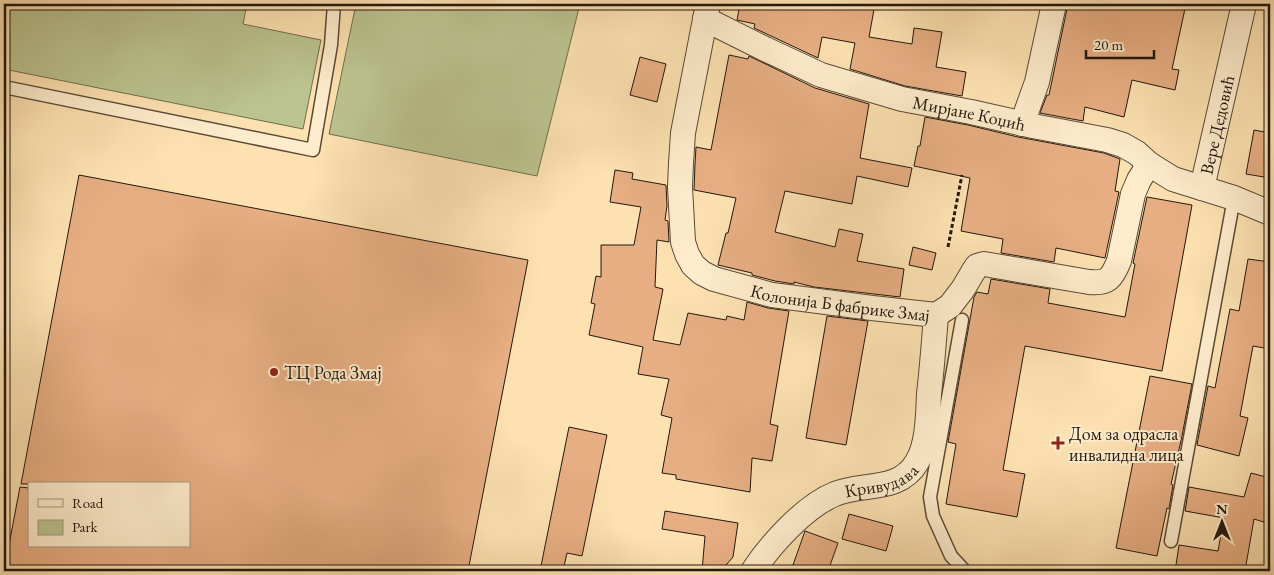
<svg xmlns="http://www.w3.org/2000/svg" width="1274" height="575" font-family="'EB Garamond',serif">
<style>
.green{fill:#bbc38f;stroke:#6f6e4e}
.building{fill:#e7ae83;stroke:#23180d}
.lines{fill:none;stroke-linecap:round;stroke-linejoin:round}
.service-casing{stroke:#5a4a36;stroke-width:15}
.minor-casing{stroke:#5a4a36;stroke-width:26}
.path{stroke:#23180d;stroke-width:3;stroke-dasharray:4 2.5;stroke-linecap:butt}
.service{stroke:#feeccc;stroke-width:12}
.minor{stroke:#feeccc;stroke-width:24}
.poi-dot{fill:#8f2418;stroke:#feeccc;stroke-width:2}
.labels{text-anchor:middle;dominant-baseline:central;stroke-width:4;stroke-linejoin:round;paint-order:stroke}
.street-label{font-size:18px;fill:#23180d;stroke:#feeccc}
.poi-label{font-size:18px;fill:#23180d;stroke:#feeccc;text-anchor:start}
</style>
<rect width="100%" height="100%" fill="#fde1b1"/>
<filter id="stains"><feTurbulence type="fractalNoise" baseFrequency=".004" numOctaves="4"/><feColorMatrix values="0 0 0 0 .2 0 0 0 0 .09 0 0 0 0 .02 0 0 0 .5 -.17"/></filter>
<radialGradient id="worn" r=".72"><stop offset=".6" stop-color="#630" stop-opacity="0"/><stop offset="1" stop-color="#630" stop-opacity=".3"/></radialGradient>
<g class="green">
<path d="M4,4H247L243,24L321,40L303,129L4,69Z"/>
<path d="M356,4H580L537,176L329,134Z"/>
</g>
<g class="building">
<path d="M740,4H875L869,37L912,44L914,28L942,32L936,67L966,72L962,96L905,86L850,69L855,43L822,37L818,58L754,28L755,24L737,20Z"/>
<path d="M1068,4H1186L1172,69L1179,70L1175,90L1132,80L1124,117L1085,107L1083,121L1040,113L1047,95H1049Z"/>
<path d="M729,55L748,59L749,56L815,88L869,104L860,158L912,168L908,187L857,176L852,204L785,191L775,232L835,247L839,229L863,234L857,261L904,269L900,297L814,287L794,282V284L775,281L752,275V273L718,265L726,233H728L736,198L694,190L695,164L696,147L711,150Z"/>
<path d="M640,57L666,64L657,102L630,95Z"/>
<path d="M925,117L968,125L1018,137L1104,153L1120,159L1115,191L1119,192L1105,258L1056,248L1054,262L1001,253L1003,239L961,231L970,178L914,166L918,146H920Z"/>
<path d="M1254,130L1270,133V178L1246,174Z"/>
<path d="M615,170L633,173L632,179L666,185L667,206L665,220L668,221L669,242L657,240L655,287L663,289L653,340L680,345L688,313L726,320L727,316L744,320L747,302L768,308L789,311L770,424L778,426L772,461L752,458L750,492L676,479V475L662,473L672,418L661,415L669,379L638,374L643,347L589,335L595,304L591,303L596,276L601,277V245H634L641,207L610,202Z"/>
<path d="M79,175L528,260L468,571H4L20,487L29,488V546H189V484H21Z"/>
<path d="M1147,197L1192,205L1162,371L1025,346L1003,470L1025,474L1017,517L946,504L956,444L948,442L974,297L977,292L988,294L991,279L1050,289L1048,303L1125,317L1135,264L1133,263Z"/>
<path d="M913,247L936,253L932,270L909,265Z"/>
<path d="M1248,259L1270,262V349L1253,346L1240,416L1248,418L1239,456L1197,445L1208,386L1215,388L1230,309L1239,311Z"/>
<path d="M827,316L868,321L846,445L806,438Z"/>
<path d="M1150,376L1192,384L1181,441L1171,484L1173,485L1169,509L1167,508L1157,556L1116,548Z"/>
<path d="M569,427L607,435L582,556L567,553L563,571H540Z"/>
<path d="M1251,473L1270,478V524L1254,519L1245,571H1213L1176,565L1179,545L1218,551L1224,518L1185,511L1189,487L1244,497Z"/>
<path d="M665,511L738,523L733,557L721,571H702L705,536L662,529Z"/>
<path d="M849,514L893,526L886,551L842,539Z"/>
<path d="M805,531L838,543L828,571H791L794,565H793Z"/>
</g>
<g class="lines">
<g class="service-casing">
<g id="service">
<path d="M4,87L313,150L331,45L334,4"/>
<path d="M962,320L930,497L933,516L951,556L965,571"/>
<path d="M1171,541L1234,198"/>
</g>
</g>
<g class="minor-casing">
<g id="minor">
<path id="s1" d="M708,4L683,133L681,163L680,187L683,242L687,254L693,265L702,273L714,279L772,295L872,308L936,315L950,306L963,289L973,272L977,266L984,264L1089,282C1108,284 1112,278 1119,261L1133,194L1139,180L1149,164"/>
<path id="s2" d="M705,19L765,49L821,75L902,99L971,112L1033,126L1107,140L1123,145L1137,153L1149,164L1173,179L1234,198L1270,213"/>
<path d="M1022,124L1037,82L1054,4"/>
<path id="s3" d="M1202,188L1244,4"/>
<path id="s4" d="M753,571C770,545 805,506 835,494C863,482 899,493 917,462C928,444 928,415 929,394C932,368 934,341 936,315"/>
</g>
</g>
<path class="path" d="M948,247L962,175"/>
<use href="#service" class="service"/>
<use href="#minor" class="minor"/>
</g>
<g class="poi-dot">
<circle cx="274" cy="372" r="5"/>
<path d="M1055.5 435.5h5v5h5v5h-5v5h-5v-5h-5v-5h5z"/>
</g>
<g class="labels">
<g class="street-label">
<text stroke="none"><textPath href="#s2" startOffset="282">Мирјане Коџић</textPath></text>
<text stroke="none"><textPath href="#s3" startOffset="65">Вере Дедовић</textPath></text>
<text stroke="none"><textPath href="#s1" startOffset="420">Колонија Б фабрике Змај</textPath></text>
<text stroke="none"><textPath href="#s4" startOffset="162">Кривудава</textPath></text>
</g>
<g class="poi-label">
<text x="284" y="372">ТЦ Рода Змај</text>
<text x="1069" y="433">Дом за одрасла<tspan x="1069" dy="21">инвалидна лица</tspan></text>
</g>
</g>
<rect width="1274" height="575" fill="none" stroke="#fde1b1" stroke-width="20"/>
<rect x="5" y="5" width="1264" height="565" fill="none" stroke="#23180d" stroke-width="2.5"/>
<rect x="10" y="10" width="1254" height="555" fill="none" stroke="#23180d"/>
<rect x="28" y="482" width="162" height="65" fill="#feeccc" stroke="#a69780"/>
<rect x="38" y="499" width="25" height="8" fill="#feeccc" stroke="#a69780"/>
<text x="72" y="508" font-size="15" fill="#23180d">Road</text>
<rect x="38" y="520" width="25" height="15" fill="#bbc38f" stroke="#a69780"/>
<text x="72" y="532" font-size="15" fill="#23180d">Park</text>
<g transform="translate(1222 522)" stroke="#feeccc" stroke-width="4" paint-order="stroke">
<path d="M0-4L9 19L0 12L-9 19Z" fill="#23180d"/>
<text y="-8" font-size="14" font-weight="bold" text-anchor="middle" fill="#23180d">N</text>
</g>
<path d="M1086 50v8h68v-8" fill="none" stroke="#23180d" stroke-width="2.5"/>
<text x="1094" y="50" font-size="15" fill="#23180d" stroke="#feeccc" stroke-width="4" paint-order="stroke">20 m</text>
<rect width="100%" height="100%" filter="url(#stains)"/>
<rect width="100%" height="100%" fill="url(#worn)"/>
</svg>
